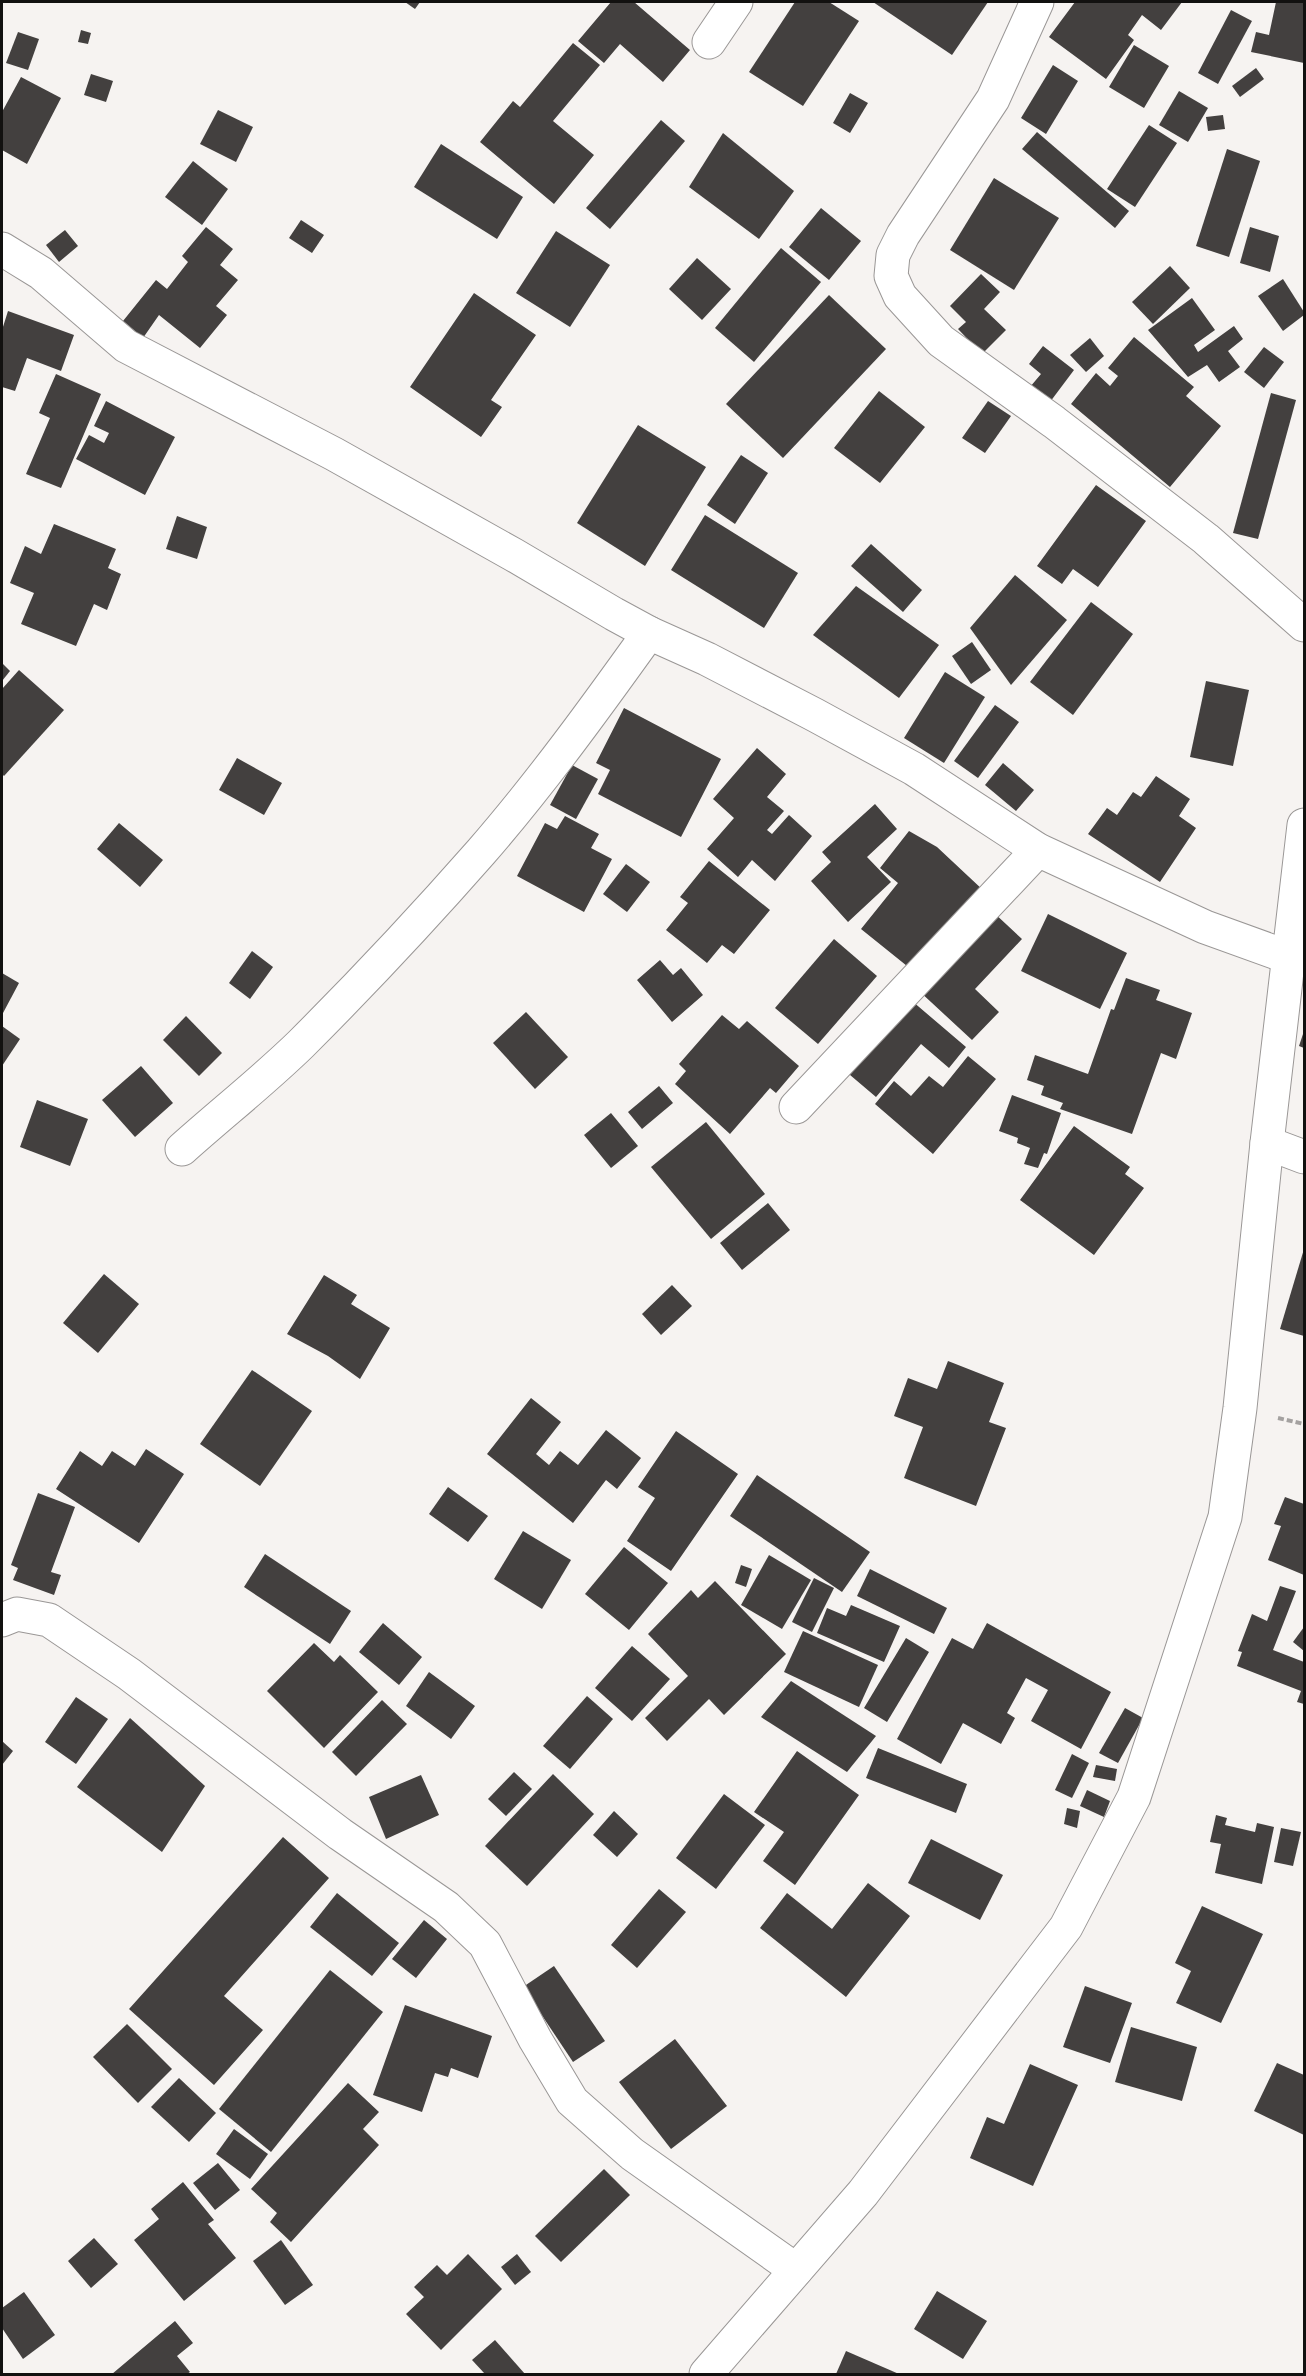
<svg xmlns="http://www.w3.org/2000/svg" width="1306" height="2376" font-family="Arial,sans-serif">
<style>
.building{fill:#43403f}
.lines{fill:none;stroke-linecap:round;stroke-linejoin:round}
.minor-casing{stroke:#9a9796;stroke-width:35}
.path{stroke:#a4a1a0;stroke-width:4;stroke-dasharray:6 3;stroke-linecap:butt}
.minor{stroke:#fff;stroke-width:33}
</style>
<rect width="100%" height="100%" fill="#f6f3f1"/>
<g class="building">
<path d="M405,2H420L415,9Z"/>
<path d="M611,2H634L690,50L663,82L620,44L604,63L578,41Z"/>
<path d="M795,2H829L859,21L803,106L749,72Z"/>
<path d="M873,2H988L952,55Z"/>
<path d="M1075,2H1182L1161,30L1142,15L1128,35L1134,40L1106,79L1049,37Z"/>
<path d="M1276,2H1304V63L1251,52L1256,32L1269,35Z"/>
<path d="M1231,10L1252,21L1218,84L1198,73Z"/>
<path d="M81,30L91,33L88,44L78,42Z"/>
<path d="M18,32L39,39L28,70L6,63Z"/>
<path d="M573,43L600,65L553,121L594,155L554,204L480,142L513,101L520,107Z"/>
<path d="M1134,45L1169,66L1144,108L1109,87Z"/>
<path d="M1053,65L1078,81L1046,134L1021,118Z"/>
<path d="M1256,68L1264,79L1240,97L1232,86Z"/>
<path d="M91,74L113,81L106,102L84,95Z"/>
<path d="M21,77L61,98L27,164L2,150V112Z"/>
<path d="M1179,91L1208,108L1188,142L1159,125Z"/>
<path d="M850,93L868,103L850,133L833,123Z"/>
<path d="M218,110L253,127L236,162L200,144Z"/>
<path d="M1223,115L1225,129L1208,131L1206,117Z"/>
<path d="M661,120L685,141L610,229L586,208Z"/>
<path d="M1149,125L1177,143L1135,207L1107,189Z"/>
<path d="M1037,132L1129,211L1115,228L1022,149Z"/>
<path d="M723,133L794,191L759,239L689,187Z"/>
<path d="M441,144L523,197L497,239L414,187Z"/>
<path d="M1227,149L1260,161L1229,257L1196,246Z"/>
<path d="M193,161L228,189L202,225L165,197Z"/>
<path d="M994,178L1059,218L1014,290L950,250Z"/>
<path d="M821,208L861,241L829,280L789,247Z"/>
<path d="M301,220L324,235L312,253L289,238Z"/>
<path d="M206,227L233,249L220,265L238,280L216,306L227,315L200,348L159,315L143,338L123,321L156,280L167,289L188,262L182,256Z"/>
<path d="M1250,227L1279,236L1270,272L1240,263Z"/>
<path d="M65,230L78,246L59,262L46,245Z"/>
<path d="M556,231L610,265L570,327L516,293Z"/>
<path d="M781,248L821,282L754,362L715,328Z"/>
<path d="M697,258L731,289L702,320L669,289Z"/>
<path d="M1170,266L1190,288L1153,324L1132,302Z"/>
<path d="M981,274L1000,292L984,309L1006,330L982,354L958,329L966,322L950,306Z"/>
<path d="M1283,279L1304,312V315L1283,331L1258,296Z"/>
<path d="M474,293L536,335L491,400L502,407L481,437L410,387Z"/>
<path d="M829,295L886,349L783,458L726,404Z"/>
<path d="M1192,298L1215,330L1194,345L1198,352L1234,326L1243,339L1228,351L1240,367L1219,382L1207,365L1188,377L1148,330Z"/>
<path d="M8,311L74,335L61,371L27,358L15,391L2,387V330Z"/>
<path d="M1134,337L1194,387L1186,396L1221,426L1170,487L1071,404L1096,373L1110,386L1118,376L1108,368Z"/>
<path d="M1090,338L1104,356L1086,372L1070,355Z"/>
<path d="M1043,346L1074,370L1050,402L1030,387L1041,374L1029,364Z"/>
<path d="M1264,347L1284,362L1264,388L1244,372Z"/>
<path d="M56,374L101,394L61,488L26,474L50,418L39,413Z"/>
<path d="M879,391L925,427L880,483L834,448Z"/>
<path d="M1271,393L1296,400L1258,539L1233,533Z"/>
<path d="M106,401L175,437L145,495L76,459L89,435L104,443L109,433L94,426Z"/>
<path d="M988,401L1011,416L985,453L962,438Z"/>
<path d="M638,425L706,467L645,566L577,523Z"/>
<path d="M741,455L768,473L735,524L707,505Z"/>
<path d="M1096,485L1146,521L1098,587L1073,569L1062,584L1037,566Z"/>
<path d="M705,515L798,573L764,628L671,570Z"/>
<path d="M177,516L207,527L197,559L166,549Z"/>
<path d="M54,524L116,549L108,568L121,574L107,610L94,604L76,646L21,624L34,593L10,583L25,546L41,554Z"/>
<path d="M871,544L922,590L903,612L851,566Z"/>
<path d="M1015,575L1067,620L1011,685L970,628Z"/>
<path d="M856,586L939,645L899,698L813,635Z"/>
<path d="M1091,602L1133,634L1073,715L1030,682Z"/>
<path d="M972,642L991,670L971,684L952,656Z"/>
<path d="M2,663L10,671L2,681Z"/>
<path d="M19,670L64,710L4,776L2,774V689Z"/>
<path d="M945,672L985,697L944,763L904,738Z"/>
<path d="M1206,681L1249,690L1233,766L1190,757Z"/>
<path d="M995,705L1019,722L978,778L954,761Z"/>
<path d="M624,708L721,759L681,837L598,794L610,770L596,763Z"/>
<path d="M757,748L786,774L767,797L784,811L767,830L772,834L789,815L812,836L775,881L752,860L738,877L707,849L734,818L713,799Z"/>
<path d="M237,758L282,783L264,815L219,790Z"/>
<path d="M1003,763L1034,790L1016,811L985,785Z"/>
<path d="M572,765L598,779L576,819L550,805Z"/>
<path d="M1156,776L1190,799L1179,816L1196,828L1160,882L1088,834L1107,808L1117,815L1133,792L1141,797Z"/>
<path d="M875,804L897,829L867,857L891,882L848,922L811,881L831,862L822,852Z"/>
<path d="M565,816L599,834L591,848L612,859L584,912L517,876L545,823L557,829Z"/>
<path d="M119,823L163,860L140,887L97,849Z"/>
<path d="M909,831L937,847L984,891L912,970L861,929L898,883L880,868Z"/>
<path d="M709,861L770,910L734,954L722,945L707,963L666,930L688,903L680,897Z"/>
<path d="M626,864L650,882L627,912L603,894Z"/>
<path d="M992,911L1022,939L975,989L999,1012L972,1040L918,990Z"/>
<path d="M1048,914L1127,953L1100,1009L1021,971Z"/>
<path d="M834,939L877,976L818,1044L775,1008Z"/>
<path d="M252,951L273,967L250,999L229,983Z"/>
<path d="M660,960L673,975L681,968L703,995L672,1022L637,980Z"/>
<path d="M2,973L19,983L3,1013L2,1012Z"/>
<path d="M1126,978L1160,990L1156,1000L1192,1013L1176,1059L1161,1053L1132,1134L1060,1109L1063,1103L1041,1095L1044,1086L1027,1080L1035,1055L1088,1074L1111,1009L1114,1010Z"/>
<path d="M905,995L966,1047L949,1068L921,1044L876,1097L843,1069Z"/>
<path d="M526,1012L568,1057L535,1089L493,1043Z"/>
<path d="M722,1015L739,1029L747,1021L799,1066L776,1093L770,1088L730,1134L675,1084L686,1071L679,1064Z"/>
<path d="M186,1016L222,1053L199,1076L163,1040Z"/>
<path d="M2,1026L20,1039L2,1066Z"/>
<path d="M1304,1031V1048L1299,1046Z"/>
<path d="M968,1056L996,1079L933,1154L875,1104L894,1081L911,1096L929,1076L943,1087Z"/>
<path d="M141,1066L173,1103L135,1137L102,1100Z"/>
<path d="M659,1086L673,1103L642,1129L628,1112Z"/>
<path d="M1012,1095L1061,1113L1047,1154L1044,1153L1038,1168L1024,1164L1030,1148L1017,1143L1018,1138L999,1131Z"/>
<path d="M37,1100L88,1119L70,1166L20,1147Z"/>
<path d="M611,1113L638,1146L611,1168L584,1135Z"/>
<path d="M706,1122L765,1194L711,1239L651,1167Z"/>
<path d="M1074,1126L1130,1167L1125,1174L1144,1188L1094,1255L1020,1200Z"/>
<path d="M768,1203L790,1230L742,1270L720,1243Z"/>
<path d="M1304,1249V1336L1280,1329Z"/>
<path d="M104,1274L139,1304L98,1353L63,1323Z"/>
<path d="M324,1275L357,1295L351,1304L390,1328L360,1379L328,1356L287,1334Z"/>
<path d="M672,1285L692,1306L661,1335L642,1314Z"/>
<path d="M948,1361L1004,1383L989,1422L1006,1428L976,1506L904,1478L923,1427L894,1416L908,1378L937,1389Z"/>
<path d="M252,1370L312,1411L260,1486L200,1444Z"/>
<path d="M531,1398L561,1422L536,1454L549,1465L560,1451L578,1465L606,1430L641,1458L617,1489L606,1480L573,1523L487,1454Z"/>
<path d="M676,1431L738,1474L671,1571L627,1541L655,1498L638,1487Z"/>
<path d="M146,1449L184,1474L139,1543L56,1489L80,1451L102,1466L112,1451L135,1466Z"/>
<path d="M757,1475L870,1552L842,1592L730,1516Z"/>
<path d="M448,1487L488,1516L468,1542L429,1514Z"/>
<path d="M38,1493L75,1507L51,1572L61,1575L54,1595L13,1580L18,1568L11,1565Z"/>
<path d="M1285,1497L1304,1504V1575L1268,1560L1281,1526L1274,1524Z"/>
<path d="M523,1531L571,1560L542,1609L494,1579Z"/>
<path d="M624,1547L668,1583L629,1630L585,1594Z"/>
<path d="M265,1554L351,1611L330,1644L244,1587Z"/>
<path d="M769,1555L811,1580L782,1629L741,1605Z"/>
<path d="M741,1565L752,1569L746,1587L735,1583Z"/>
<path d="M870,1569L947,1608L934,1634L857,1596Z"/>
<path d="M814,1578L834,1588L812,1632L792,1622Z"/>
<path d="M715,1581L786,1654L724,1715L709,1699L667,1741L645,1718L688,1676L648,1634L691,1590L698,1598Z"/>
<path d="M1280,1586L1296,1591L1273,1650L1304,1662V1704L1297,1702L1301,1691L1237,1666L1242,1652L1238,1651L1252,1614L1267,1621Z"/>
<path d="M851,1605L900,1626L884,1662L817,1633L827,1608L846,1616Z"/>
<path d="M383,1623L422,1657L399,1685L359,1652Z"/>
<path d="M987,1623L1111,1692L1081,1749L1031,1721L1048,1690L1026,1678L1007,1713L1015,1718L1001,1744L963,1723L941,1764L897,1739L952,1638L973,1649Z"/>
<path d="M1304,1627V1651L1293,1642Z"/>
<path d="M803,1631L878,1665L859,1707L784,1672Z"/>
<path d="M906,1638L929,1652L887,1722L864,1708Z"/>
<path d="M314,1643L334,1662L340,1655L378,1692L324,1748L267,1691Z"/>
<path d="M632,1646L670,1679L632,1721L595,1688Z"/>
<path d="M429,1672L475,1706L451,1739L406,1706Z"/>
<path d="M791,1681L876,1736L847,1772L761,1717Z"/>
<path d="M587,1696L613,1719L570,1769L543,1746Z"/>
<path d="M76,1697L108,1719L76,1764L45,1742Z"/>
<path d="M382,1700L407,1724L356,1776L332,1752Z"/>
<path d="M1125,1708L1143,1718L1118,1763L1099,1753Z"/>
<path d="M130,1718L205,1786L162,1852L77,1787Z"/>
<path d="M2,1741L13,1751L2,1765Z"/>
<path d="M878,1748L967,1784L956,1813L866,1778Z"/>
<path d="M797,1751L859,1795L795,1885L763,1861L784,1832L754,1812Z"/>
<path d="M1072,1754L1089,1763L1072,1798L1055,1790Z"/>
<path d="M1096,1765L1117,1769L1115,1781L1093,1777Z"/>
<path d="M514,1772L532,1789L506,1816L488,1799Z"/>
<path d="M553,1774L594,1814L527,1886L485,1846Z"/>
<path d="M421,1775L439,1815L386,1839L369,1797Z"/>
<path d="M1087,1790L1110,1801L1104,1817L1080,1806Z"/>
<path d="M724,1794L765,1825L716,1889L676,1858Z"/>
<path d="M1067,1808L1080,1811L1077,1828L1064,1824Z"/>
<path d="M614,1811L638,1834L617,1857L593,1835Z"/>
<path d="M1216,1815L1227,1818L1225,1825L1255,1832L1257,1823L1274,1827L1262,1884L1215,1873L1221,1844L1210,1842Z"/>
<path d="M1281,1828L1301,1832L1293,1866L1274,1862Z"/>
<path d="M283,1837L329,1878L224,1996L263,2030L214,2085L129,2009Z"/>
<path d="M931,1839L1003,1875L980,1920L908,1883Z"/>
<path d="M868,1883L910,1916L846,1997L760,1928L787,1893L832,1929Z"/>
<path d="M659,1889L686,1912L637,1968L611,1945Z"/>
<path d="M337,1893L399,1943L372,1976L310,1927Z"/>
<path d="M1202,1906L1263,1934L1221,2023L1176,2003L1191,1971L1175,1963Z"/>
<path d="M424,1920L447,1939L416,1978L392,1959Z"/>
<path d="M554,1966L605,2041L573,2062L523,1987Z"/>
<path d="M330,1970L383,2012L271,2152L219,2109Z"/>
<path d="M1085,1986L1132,2003L1110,2063L1063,2047Z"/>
<path d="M405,2005L492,2036L478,2078L451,2068L448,2077L435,2073L422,2112L373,2095Z"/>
<path d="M127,2024L172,2069L138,2103L93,2057Z"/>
<path d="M1131,2027L1197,2047L1182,2101L1115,2082Z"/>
<path d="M675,2039L727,2106L671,2149L619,2082Z"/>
<path d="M1277,2063L1304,2075V2135L1254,2111Z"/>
<path d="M1030,2064L1078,2085L1033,2186L970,2158L987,2117L1004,2124Z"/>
<path d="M179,2078L216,2113L189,2142L151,2107Z"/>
<path d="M348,2083L379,2112L363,2129L379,2145L291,2242L270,2222L277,2213L251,2189Z"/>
<path d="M234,2129L268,2154L250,2179L216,2154Z"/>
<path d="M218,2163L240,2190L215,2210L193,2183Z"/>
<path d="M604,2169L630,2195L561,2262L535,2236Z"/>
<path d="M183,2182L214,2220L208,2224L236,2258L184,2301L134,2240L159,2219L151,2209Z"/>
<path d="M94,2238L118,2264L91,2288L68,2261Z"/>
<path d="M281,2240L313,2285L285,2305L253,2261Z"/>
<path d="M468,2254L502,2289L441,2350L406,2314L424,2297L414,2287L437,2265L447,2275Z"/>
<path d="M517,2254L531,2272L515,2285L501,2267Z"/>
<path d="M937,2291L987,2321L963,2359L914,2329Z"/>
<path d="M24,2292L55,2335L23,2359L2,2328V2308Z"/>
<path d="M175,2321L193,2343L177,2356L190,2372L187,2374H112Z"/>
<path d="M495,2340L525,2374H485L472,2360Z"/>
<path d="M846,2351L899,2374H836Z"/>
</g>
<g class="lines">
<g class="minor-casing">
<g id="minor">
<path d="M1037,2L993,99L903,235L893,255L891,276L900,296L941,341L1054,422L1206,539L1304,625"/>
<path d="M709,42L736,2"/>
<path d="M2,249L41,273L126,346L334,454L514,555L614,614L649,633C596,707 541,783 481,852C423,918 363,982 301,1044C263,1081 221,1114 182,1149"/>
<path d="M649,633L707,659L815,715L914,769L1038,850L1205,927L1288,957"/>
<path d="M796,1107L1038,850"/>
<path d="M1267,1143L1304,1157"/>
<path d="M2,1620L17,1614L49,1620L129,1674L340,1834L446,1907L485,1944L535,2039L572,2101L632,2154L796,2270"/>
<path d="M706,2374L863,2193L1066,1927L1134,1797L1225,1517L1240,1408L1267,1143L1304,825"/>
</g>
</g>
<path class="path" d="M1278,1418L1304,1424"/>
<use href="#minor" class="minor"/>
</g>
<rect width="1306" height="2376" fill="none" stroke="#121110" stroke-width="6"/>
</svg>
